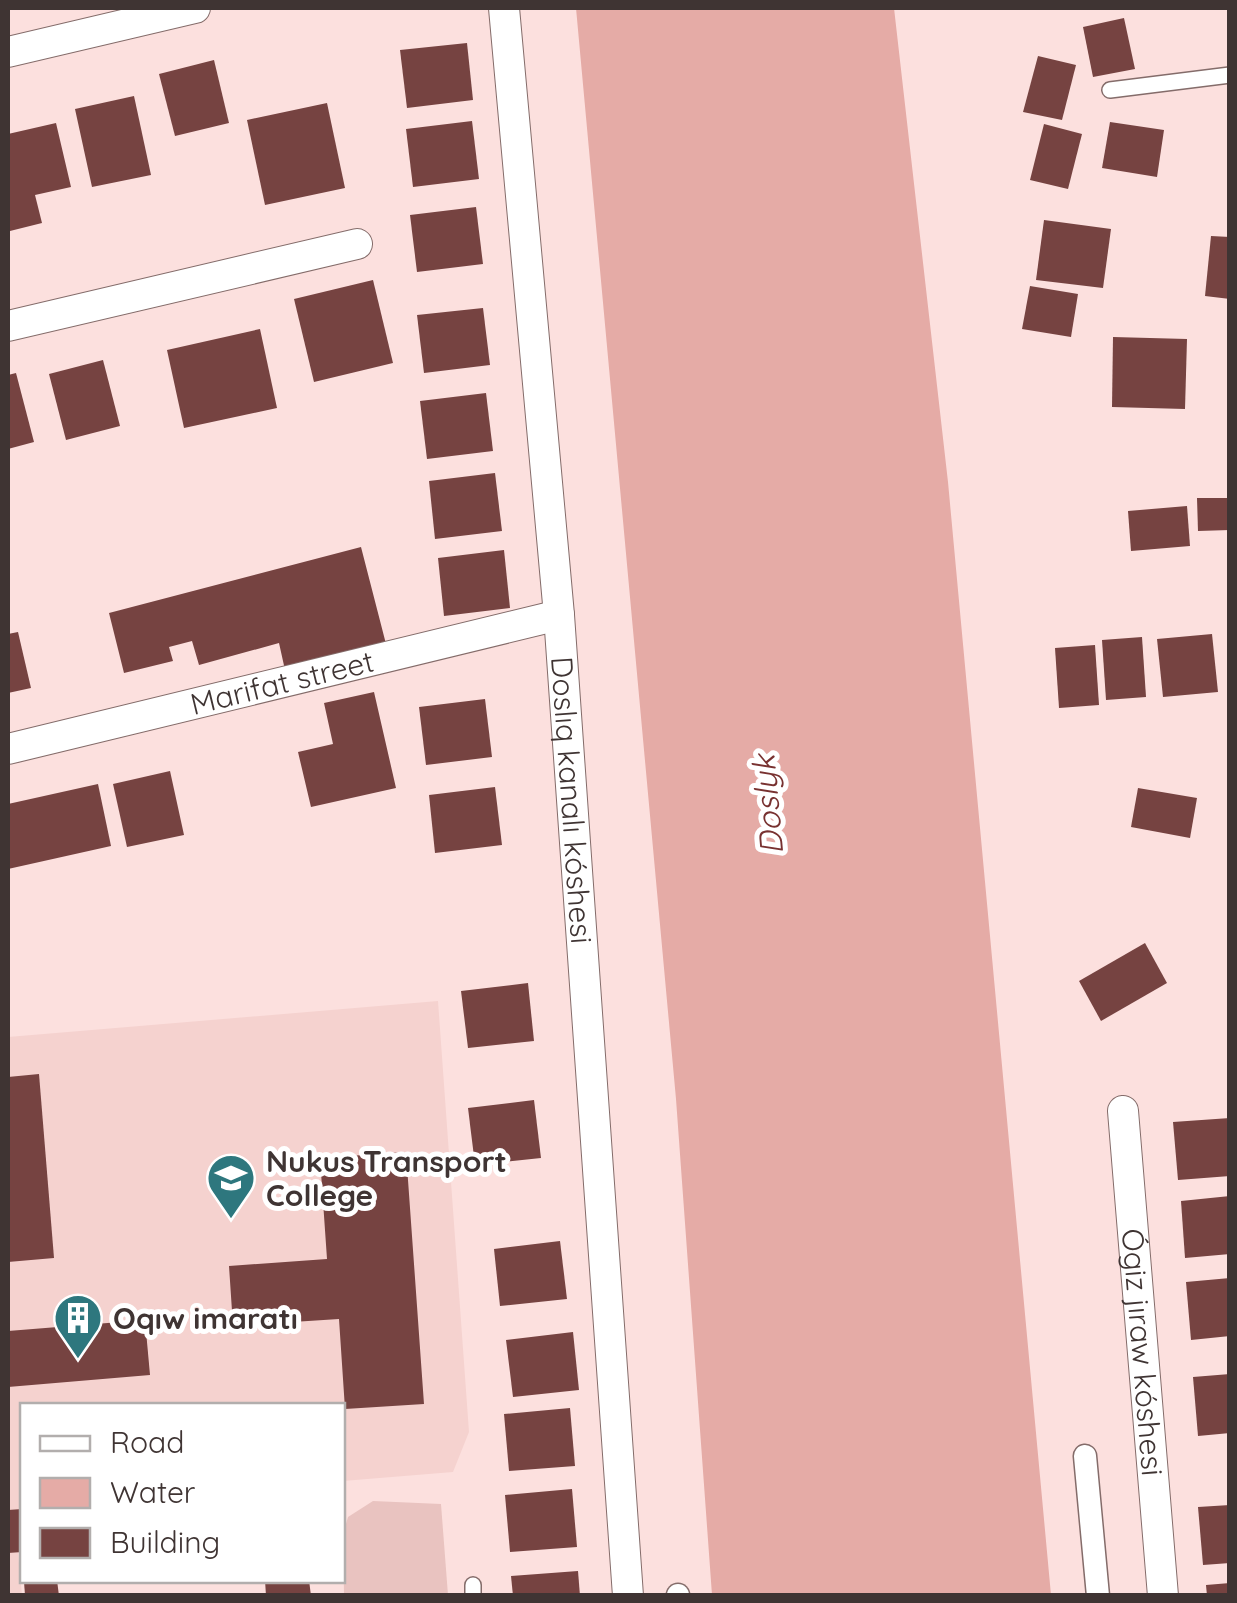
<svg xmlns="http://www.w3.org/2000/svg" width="1237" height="1603" font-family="Quicksand,sans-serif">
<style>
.built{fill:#f5d2cf}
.green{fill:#e9c3c0}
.water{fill:#e5aba6}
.building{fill:#764341}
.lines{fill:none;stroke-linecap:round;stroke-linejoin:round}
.service-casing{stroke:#846c6a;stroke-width:18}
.pedestrian-casing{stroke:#846c6a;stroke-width:25}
.minor-casing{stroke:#846c6a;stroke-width:32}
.service{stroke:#fff;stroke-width:15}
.pedestrian{stroke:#fff;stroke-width:22}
.minor{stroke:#fff;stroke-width:30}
.labels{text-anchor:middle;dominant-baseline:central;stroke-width:10;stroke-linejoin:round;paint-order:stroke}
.street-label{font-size:30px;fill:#3f3433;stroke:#fff}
.poi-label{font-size:30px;font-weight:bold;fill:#3f3433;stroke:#fff;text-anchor:start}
.water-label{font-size:32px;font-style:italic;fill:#783130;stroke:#fff}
</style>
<rect width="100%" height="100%" fill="#fce0de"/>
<path class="built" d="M438,1001L469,1432L453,1472L343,1481L342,1406H22V1551L18,1553L22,1595L8,1596V1037Z"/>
<path class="green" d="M373,1501L441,1504L448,1595H344L343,1534L348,1517Z"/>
<path class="water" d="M576,8H894L948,482L1051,1595H712L676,1099Z"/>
<g class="building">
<path d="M1124,18L1135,69L1093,77L1083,27Z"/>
<path d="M467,43L473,100L407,108L400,50Z"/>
<path d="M1038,56L1076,65L1062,120L1023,112Z"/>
<path d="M214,60L229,123L175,136L159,74Z"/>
<path d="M134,96L151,175L92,187L75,109Z"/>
<path d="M327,103L345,188L265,205L247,120Z"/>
<path d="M472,121L479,179L413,187L406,129Z"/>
<path d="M1110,122L1164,130L1157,177L1102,168Z"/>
<path d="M56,123L71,187L35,195L42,223L10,231L8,134Z"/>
<path d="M1044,124L1082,134L1068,189L1030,180Z"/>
<path d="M476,207L483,264L417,272L410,215Z"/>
<path d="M1044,220L1111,229L1103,288L1036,280Z"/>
<path d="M1211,236L1230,237V299L1205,296Z"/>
<path d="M373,280L393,363L314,382L294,299Z"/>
<path d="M1030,286L1078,294L1071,337L1022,329Z"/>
<path d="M483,308L490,365L424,373L417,315Z"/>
<path d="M260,329L277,408L184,428L167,350Z"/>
<path d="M1113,337L1187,339L1185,409L1112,407Z"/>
<path d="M103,360L120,426L66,440L49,374Z"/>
<path d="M16,373L34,442L8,449V375Z"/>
<path d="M486,393L493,451L427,459L420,401Z"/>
<path d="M495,473L502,531L435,539L429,481Z"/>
<path d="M1197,498H1230V530L1198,531Z"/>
<path d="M1187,506L1190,546L1131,551L1128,511Z"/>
<path d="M361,547L386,644L285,670L279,643L199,665L192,641L169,647L173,661L124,673L109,613Z"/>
<path d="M504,550L510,608L444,616L438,558Z"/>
<path d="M18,632L31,688L8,693V634Z"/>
<path d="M1212,634L1218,692L1163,697L1157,639Z"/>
<path d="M1142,637L1146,697L1106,700L1102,640Z"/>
<path d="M1095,645L1099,705L1059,708L1055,648Z"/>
<path d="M374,692L396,788L311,807L298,752L333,744L324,703Z"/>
<path d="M485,699L492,757L426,765L419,707Z"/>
<path d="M170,771L184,835L127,847L113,784Z"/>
<path d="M98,784L111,846L8,869V804Z"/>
<path d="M495,787L502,845L435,853L429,795Z"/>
<path d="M1138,788L1197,798L1190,838L1131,827Z"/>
<path d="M1145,943L1167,983L1101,1021L1079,981Z"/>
<path d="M528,983L534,1041L468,1048L461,991Z"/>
<path d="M39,1074L54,1258L8,1262V1077Z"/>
<path d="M534,1100L541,1158L475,1165L468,1108Z"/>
<path d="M1230,1118V1176L1178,1180L1173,1122Z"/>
<path d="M406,1152L424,1404L345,1409L339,1319L233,1326L229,1266L327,1259L320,1158Z"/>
<path d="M1230,1196V1254L1185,1258L1181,1201Z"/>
<path d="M560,1241L567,1299L500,1306L494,1249Z"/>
<path d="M1230,1278V1336L1191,1340L1186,1282Z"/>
<path d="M145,1320L150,1375L8,1387V1331Z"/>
<path d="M573,1332L579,1390L513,1397L506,1340Z"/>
<path d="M1230,1374V1433L1198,1436L1193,1377Z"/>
<path d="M570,1408L575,1466L509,1471L504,1414Z"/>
<path d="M572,1489L577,1547L510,1552L505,1495Z"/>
<path d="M1230,1505V1563L1203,1565L1198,1507Z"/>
<path d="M22,1509V1552L8,1553V1510Z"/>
<path d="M578,1571L580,1596H513L511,1576Z"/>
<path d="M57,1580L59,1596H25L24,1581Z"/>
<path d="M265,1580H309L311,1596H266Z"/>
<path d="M1230,1583V1596H1207L1206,1585Z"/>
</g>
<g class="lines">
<g class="service-casing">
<g id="service">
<path d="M1110,90L1230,75"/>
<path d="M473,1585V1596"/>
</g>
</g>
<g class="pedestrian-casing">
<g id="pedestrian">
<path d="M1085,1456L1098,1596"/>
<path d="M678,1595V1596"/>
</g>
</g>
<g class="minor-casing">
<g id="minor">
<path id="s1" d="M504,8L559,615L628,1596"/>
<path d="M8,52L195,8"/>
<path d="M8,326L357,244"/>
<path id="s2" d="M8,749L559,615"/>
<path id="s3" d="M1123,1111L1163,1596"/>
</g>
</g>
<use href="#service" class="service"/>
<use href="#pedestrian" class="pedestrian"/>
<use href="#minor" class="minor"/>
</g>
<defs>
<g id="university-pin" transform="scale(2.5)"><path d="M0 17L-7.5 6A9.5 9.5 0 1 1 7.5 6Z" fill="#2e777e" stroke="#fff"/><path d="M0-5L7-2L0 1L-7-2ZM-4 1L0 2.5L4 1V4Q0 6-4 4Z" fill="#fff"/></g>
<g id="building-pin" transform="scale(2.5)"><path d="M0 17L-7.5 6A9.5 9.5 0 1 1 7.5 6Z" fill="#2e777e" stroke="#fff"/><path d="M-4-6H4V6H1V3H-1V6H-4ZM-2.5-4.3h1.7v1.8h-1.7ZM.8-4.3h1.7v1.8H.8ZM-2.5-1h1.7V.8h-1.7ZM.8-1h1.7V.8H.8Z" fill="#fff"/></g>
</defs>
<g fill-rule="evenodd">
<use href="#university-pin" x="231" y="1178"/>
<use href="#building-pin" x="78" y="1318"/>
</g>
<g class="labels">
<g class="street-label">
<text stroke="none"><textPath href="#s2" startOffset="282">Marifat street</textPath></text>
<text stroke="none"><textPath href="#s1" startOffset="795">Doslıq kanalı kóshesi</textPath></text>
<text stroke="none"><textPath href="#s3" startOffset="242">Ógiz jıraw kóshesi</textPath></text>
</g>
<g class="poi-label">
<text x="266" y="1161">Nukus Transport<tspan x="266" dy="34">College</tspan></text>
<text x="113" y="1318">Oqıw imaratı</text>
</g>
<g class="water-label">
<text transform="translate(767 805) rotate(-95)">Doslyk</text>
</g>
</g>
<rect width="1237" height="1603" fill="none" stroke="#3f3433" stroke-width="20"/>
<rect x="20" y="1403" width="325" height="180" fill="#ffffff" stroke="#b2aead" stroke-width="2.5"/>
<rect x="40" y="1436" width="50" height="15" fill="#ffffff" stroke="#b2aead" stroke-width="2.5"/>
<text x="110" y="1453" font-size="30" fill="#3f3433">Road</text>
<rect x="40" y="1478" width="50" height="30" fill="#e5aba6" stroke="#b2aead" stroke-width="2.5"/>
<text x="110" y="1503" font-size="30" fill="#3f3433">Water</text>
<rect x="40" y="1528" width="50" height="30" fill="#764341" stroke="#b2aead" stroke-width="2.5"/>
<text x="110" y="1553" font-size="30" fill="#3f3433">Building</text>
</svg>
